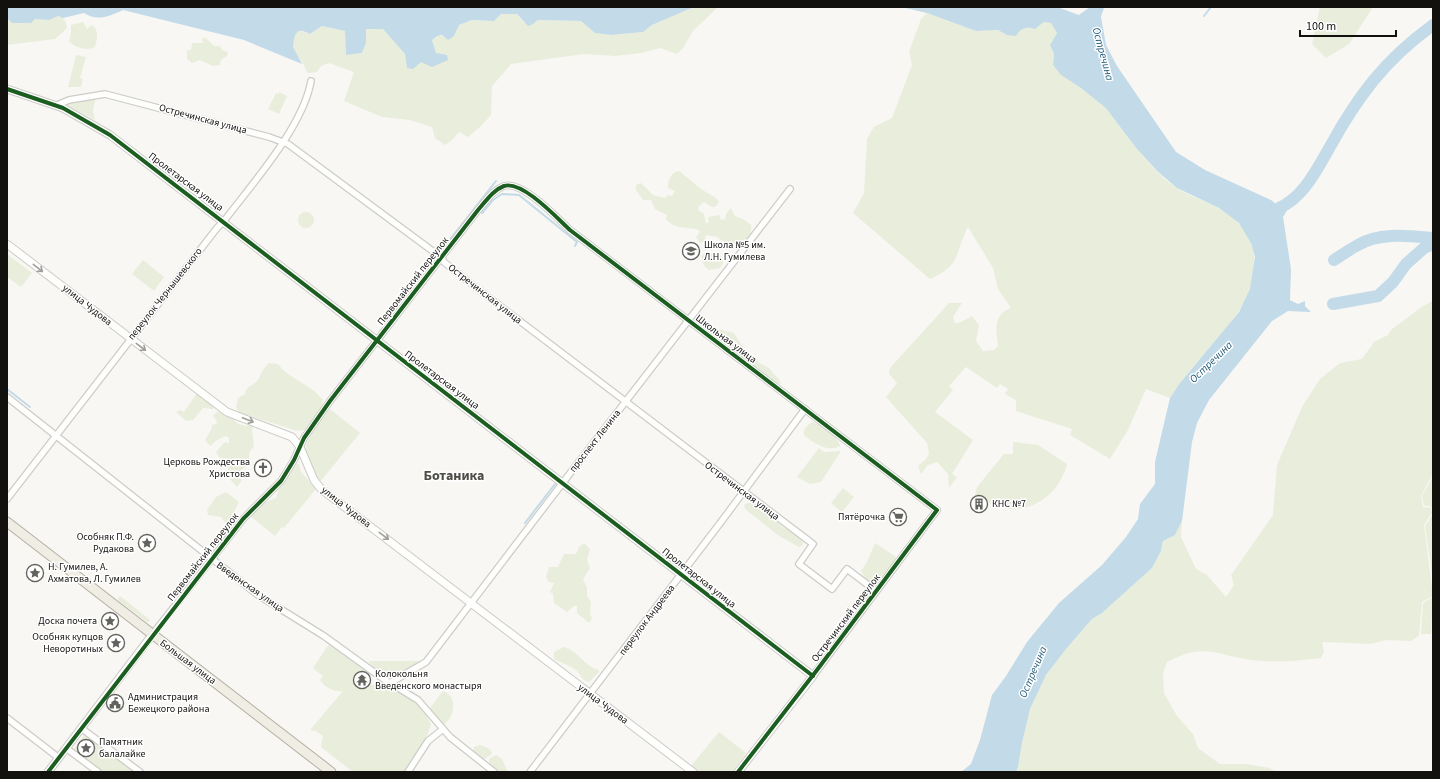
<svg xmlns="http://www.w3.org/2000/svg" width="1440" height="779" font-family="'Source Sans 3',sans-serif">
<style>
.green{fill:#e8eedb}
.water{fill:#c3dae8}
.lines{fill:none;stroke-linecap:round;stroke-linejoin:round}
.stream{stroke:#c3dae8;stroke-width:2}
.river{stroke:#c3dae8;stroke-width:12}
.minor-casing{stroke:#cdccc9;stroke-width:8}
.tertiary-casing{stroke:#cdccc9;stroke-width:9}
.primary-casing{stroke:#b4b0a2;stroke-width:11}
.minor{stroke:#fefefd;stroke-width:5.5}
.tertiary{stroke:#fefefd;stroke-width:7}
.primary{stroke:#f0ede5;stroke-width:9}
.cycleway-casing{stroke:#fff;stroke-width:6}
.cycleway{stroke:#1b5e20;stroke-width:4}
.oneway{stroke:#a09f9d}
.labels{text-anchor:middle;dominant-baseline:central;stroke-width:3;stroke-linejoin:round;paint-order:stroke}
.street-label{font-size:10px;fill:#12110e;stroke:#fff}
.poi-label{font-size:10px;fill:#12110e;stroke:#fff;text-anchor:start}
.water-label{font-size:11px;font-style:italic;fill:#235c7a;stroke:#fff}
.district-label{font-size:14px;font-weight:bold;fill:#4e4d46;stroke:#fff}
</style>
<rect width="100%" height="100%" fill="#f8f7f3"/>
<g class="green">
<path d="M694,7H718L692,32L684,47L677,54L660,48L641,53L615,56L584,54L511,64L492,86L491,115L481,126L468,137L459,132L452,140L445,145L435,138L432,127L410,120L382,117L344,101L354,72L329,63L321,66L317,72L309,73L306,71C305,62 294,56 293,46C292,31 299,29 310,34L322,26L345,31L346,55L362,53L366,43V29H383L405,54L407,68L436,53L432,40L437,36H454L459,25L472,20L494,21L501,14H517L523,22L533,24L538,20L581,21L595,33L611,35L643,32L652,25Z"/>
<path d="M1320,7H1373L1349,44L1326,58L1312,44Z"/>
<path d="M927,13L976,31L998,30L1007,35L1025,27L1035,29L1044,22L1051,23L1057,33L1050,45L1054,54L1053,65C1067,83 1091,91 1107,109C1130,135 1146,168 1177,188C1197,201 1223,205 1239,224C1256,242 1258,266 1250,289C1244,307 1231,322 1219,336C1202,357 1184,376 1170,398L1146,389L1128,430L1110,459L1070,435L1072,429L1016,411V400L1005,394L1008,389L1000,384L997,388L966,367L949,386L953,390L935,412L973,440L952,474L957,477L949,488L948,474L937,462L928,465L921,474L918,466L926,459L929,454L927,443L886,397L897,383L889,374L890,368L949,303H962L953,317L955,323L961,322L972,316L979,325L976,341L983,351L994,350L998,346C996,330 993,314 1011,308L998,289L993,268L968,227C954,254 962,265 930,279L853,213L864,193L867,139L874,127L892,118L912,65L909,52L921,19Z"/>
<path d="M58,16C65,18 66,22 67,28L55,39L7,45V18L12,23L35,19L49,20Z"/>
<path d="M83,22L87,29L91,25C100,29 97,40 95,47C88,51 74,48 69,41L71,33V25Z"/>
<path d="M204,38H206L214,46H220L222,50L228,52L227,56L221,60L220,65L213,66L200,60L192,63L187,59V50H191L192,43H203L202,39Z"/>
<path d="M76,55L86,57L80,78L83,79L81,87H68Z"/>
<path d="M279,92L287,96L279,114L268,109L276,93L278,94Z"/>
<path d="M96,97L93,110L95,120L67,105L74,101Z"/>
<path d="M679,171L701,189L716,198L719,202L715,207H712L704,202L699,206L698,210L704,214L706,224L709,222L708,217L719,215L721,220L725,219L726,214L731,208L735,216L743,219L751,225C753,234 745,246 735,243L731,247L717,237L707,235L705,237L706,241L700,243L696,237L700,231C690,225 677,232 666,219L667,215L655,209L651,200H643L636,190V185L641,183L653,195L665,198L668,195L672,196L675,191L668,188C667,181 672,171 679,171Z"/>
<circle cx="306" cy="220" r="8"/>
<path d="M706,253C714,254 723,253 723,263L720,268L709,270C704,267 701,261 702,255Z"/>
<path d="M7,254L32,273L21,287L7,277Z"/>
<path d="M143,260L164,277L154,291L132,274Z"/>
<path d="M1433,301V473L1421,496L1423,507L1431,508L1432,513L1424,525L1433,596L1422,602L1419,636L1411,641L1387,640L1370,644L1322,642L1324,652L1321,658C1298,661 1274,663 1250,660C1213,654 1204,643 1167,662L1163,673L1164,693L1177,716L1193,734L1198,748L1220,764H1246L1270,768L1275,772H1016L1018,767L1022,743L1030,709L1046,675L1066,649L1092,619L1102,613L1152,568L1161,551L1163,541L1175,535L1182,521L1181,537L1196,569L1207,575L1226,597L1234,585L1231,575L1273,515L1277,465L1303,405L1320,379L1340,363L1362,359L1374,342L1388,335L1392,329L1423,306Z"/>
<path d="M715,328L734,333L746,352L757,359L759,363L769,368L781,382L780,384C773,383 771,376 764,375C762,373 760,369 758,368C755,366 752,367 749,364C744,359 726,343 719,341L713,330Z"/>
<path d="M269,363L278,364C290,380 311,384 323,400C321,415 310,435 294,430L239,412L236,408L238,398L245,394C246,386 251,387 256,382C261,377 262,368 269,363Z"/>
<path d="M197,393L215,405L213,409L203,408L193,420L186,421L176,412L180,410L184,412Z"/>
<path d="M330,409L360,433L319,483L305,452C307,435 320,421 330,409Z"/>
<path d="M218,411L225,416L231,417L238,424L247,426L252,424L254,425L252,430L254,446L249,453L250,463L239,472V478L242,480L237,487L227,476L229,460L220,459L216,452L225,442L229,443V438L226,436L217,440L210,446L205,440L211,430L212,425L216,424L217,421L213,416Z"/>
<path d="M812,422C822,424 838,436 840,446C829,453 813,443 804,435C803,428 807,426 812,422Z"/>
<path d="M1013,442L1038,445L1067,464C1060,492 1034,514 1003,508C994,506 984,499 975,495L977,487L1004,454H1013Z"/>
<path d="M819,448L824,452L841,451L821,482L810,484L797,477Z"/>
<path d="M296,464H299L301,472L316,489L284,528L282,527L275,536L249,515L263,503L276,498L280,485Z"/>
<path d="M1433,476V512L1431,507L1424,505L1422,496Z"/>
<path d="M843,488L854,497L842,512L831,503Z"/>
<path d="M226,492L239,502L234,512L235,517L228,526L221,517L208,515L207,510L216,497Z"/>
<path d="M752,501L784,528L791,530L803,542L802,546L799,547L779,536L745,509L744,505Z"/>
<path d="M1433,514V581L1425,526Z"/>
<path d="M584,543L590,549L587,560L590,568L583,579L587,588V596L591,602L590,614L592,618L589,623L577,613V606H574L567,612L554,603L553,594L550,592L554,583L549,582L546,577L549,567H558L564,554H576L579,547Z"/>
<path d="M875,543L896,557V562L883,580L875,586L868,582L861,571L867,562Z"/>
<path d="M120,596L149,619L150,621L147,622L119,601L118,598Z"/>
<path d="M1433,597L1431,634H1421L1423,603Z"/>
<path d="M329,644L368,672V685H390L398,692L408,696L421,707L431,724L426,739L405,772H353L321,747L323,736L316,731L310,730L343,691C335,692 325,688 320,680L323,676L313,668Z"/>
<path d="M564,647C579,651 583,666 599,670V672L589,682C581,680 582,676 577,671C574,667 559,662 554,659V652Z"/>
<path d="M368,661H421L395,677C383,678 375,669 368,661Z"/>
<path d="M443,691C459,697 454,717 444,725L430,708Z"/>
<path d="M719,732L746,753L732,772H698L691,766Z"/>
<path d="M85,734L135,772H103L73,750Z"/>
<path d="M480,745L490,749L492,754L483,760L477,754L472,753L474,747Z"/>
<path d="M496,755L502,759L508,772C500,772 489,770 489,759Z"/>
</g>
<g class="water">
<path d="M7,7H694L652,25L643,32L611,35L595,33L581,21L538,20L533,24L528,26L517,14H501L494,21L472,20L459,25L454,36L448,40L442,35L437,36L432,40L436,53L447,55L448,60L432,67L421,62L413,69L407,68L405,54L383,29H366V43L362,53L346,55L345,31L322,26L310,34C297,27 294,33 293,47L302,64L244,40L123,10C110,16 97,22 84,13L63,18L58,16L49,20L35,19L31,23H12L7,18Z"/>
<path d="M901,7H1057L1079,15L1090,7L1101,17L1106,45L1117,66L1176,152L1205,170L1271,200L1277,205L1288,200L1292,202L1283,217L1291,269L1290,300L1298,304L1305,301V306L1311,312L1288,311L1272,321L1209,400L1197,423L1192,442L1182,521L1175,535L1163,541L1161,551L1152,568L1102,613L1092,619L1066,649L1046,675L1030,709L1022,743L1018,767L1016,772H961L971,764L980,740L992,695L1006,676L1027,642L1059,603L1102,565L1126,537L1138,519L1140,504L1155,484V462L1170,398L1180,383L1239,312L1250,289L1255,257L1251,243L1239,223L1219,208L1177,188L1157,171L1137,149L1106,108L1081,88L1061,75L1053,65L1054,54L1050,45L1057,33L1051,23L1044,22L1035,29C1025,26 1021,28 1016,36L1007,35L998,30L976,31L927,13Z"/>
</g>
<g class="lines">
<g class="stream">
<path d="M1204,16L1211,7"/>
<path d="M482,213L493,200L502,194L519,195L577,242L575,246"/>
<path d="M444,247L496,181"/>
<path d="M7,389L30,407"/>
<path d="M525,523L555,484"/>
</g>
<g class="river">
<path d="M1096,26L1094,18L1098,7"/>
<path d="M1277,209C1304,198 1317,169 1331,145C1343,123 1357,101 1373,81C1390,60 1411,41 1433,25"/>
<path d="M1334,260C1342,255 1350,249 1358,245C1380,232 1409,236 1433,238"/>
<path d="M1333,304L1378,296L1393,282L1406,264L1424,248L1433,244"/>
</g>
<g class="minor-casing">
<g id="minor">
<path d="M57,105L69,100L105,94L269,137L288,144L442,258L444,262L479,290L813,544L799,564L832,589L847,569L876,591"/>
<path d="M7,397L258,595L324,636L382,678L418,700L450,737L494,772"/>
<path d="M7,499L217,228L224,221C252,184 303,127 311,81"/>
<path d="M152,635L243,519L281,481L294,460L304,438L330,401L478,210C486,201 493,190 504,186C522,180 557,218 570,230L937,510L813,676"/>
<path d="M390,683L426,662L568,476L790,189"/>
<path d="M7,718L59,758"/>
<path d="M81,728L140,772"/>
<path d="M66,748L98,772"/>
<path d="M408,772L428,741L443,729"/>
<path d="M530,772L721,522L805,409"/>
</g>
</g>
<g class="tertiary-casing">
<g id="tertiary">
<path d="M7,89L63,108L110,135L813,676L738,772"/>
<path d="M7,244L227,412L292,437L300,447L314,480L321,489L693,772"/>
<path d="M48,772L152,635"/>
</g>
</g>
<g class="primary-casing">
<path id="primary" d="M7,522L331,772"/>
</g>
<use href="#minor" class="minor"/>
<use href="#tertiary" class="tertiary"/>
<use href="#primary" class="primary"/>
<g class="cycleway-casing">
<g id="cycleway">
<path d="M7,89L63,108L110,135L813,676"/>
<path d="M48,772L243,519L281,481L294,460L304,438L330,401L478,210C486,201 493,190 504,186C522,180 557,218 570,230L937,510L817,670L738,772"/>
</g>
</g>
<use href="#cycleway" class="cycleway"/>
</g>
<defs><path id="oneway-shaft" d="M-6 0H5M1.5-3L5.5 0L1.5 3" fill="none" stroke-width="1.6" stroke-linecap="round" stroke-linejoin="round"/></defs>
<g class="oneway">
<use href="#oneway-shaft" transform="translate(38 268) rotate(38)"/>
<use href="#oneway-shaft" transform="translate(141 347) rotate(37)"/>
<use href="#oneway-shaft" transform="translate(248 420) rotate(21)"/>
<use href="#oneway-shaft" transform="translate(384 536) rotate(37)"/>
</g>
<defs>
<g id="school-ring" transform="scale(0.9)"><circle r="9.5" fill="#fff" stroke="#62625e" stroke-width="1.5"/><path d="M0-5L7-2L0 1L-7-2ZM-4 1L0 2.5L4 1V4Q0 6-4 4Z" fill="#62625e"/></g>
<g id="church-ring" transform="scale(0.9)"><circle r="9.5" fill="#fff" stroke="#62625e" stroke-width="1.5"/><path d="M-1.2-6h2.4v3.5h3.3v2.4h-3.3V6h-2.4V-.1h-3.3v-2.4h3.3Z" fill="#62625e"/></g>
<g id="building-ring" transform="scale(0.9)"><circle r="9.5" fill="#fff" stroke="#62625e" stroke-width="1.5"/><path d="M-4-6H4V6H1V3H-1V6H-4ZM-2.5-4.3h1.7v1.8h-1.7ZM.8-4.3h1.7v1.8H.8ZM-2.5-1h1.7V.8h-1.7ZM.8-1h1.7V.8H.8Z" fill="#62625e"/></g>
<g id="supermarket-ring" transform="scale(0.9)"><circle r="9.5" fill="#fff" stroke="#62625e" stroke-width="1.5"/><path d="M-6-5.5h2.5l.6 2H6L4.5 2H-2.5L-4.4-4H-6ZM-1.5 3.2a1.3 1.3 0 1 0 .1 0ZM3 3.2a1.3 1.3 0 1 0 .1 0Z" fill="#62625e"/></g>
<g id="sight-ring" transform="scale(0.9)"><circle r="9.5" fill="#fff" stroke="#62625e" stroke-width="1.5"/><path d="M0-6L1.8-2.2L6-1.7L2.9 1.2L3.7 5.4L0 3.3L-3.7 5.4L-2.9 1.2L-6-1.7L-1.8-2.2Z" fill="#62625e"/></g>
<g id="temple-ring" transform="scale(0.9)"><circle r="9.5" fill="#fff" stroke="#62625e" stroke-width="1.5"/><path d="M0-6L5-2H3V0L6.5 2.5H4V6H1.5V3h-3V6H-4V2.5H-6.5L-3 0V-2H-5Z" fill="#62625e"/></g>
<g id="civic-ring" transform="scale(0.9)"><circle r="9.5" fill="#fff" stroke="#62625e" stroke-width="1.5"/><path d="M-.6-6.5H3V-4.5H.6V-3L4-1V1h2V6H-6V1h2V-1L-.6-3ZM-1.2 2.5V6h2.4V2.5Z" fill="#62625e"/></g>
</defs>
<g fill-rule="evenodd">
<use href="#school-ring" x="691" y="251"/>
<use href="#church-ring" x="263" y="468"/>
<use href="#building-ring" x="979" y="504"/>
<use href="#supermarket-ring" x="898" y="517"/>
<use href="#sight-ring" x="147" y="543"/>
<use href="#sight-ring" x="35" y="573"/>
<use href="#sight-ring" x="110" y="621"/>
<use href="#sight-ring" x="116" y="643"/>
<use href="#temple-ring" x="362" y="680"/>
<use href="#civic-ring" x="115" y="703"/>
<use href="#sight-ring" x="86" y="748"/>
</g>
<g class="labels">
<g class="street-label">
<text transform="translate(203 119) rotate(15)">Остречинская улица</text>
<text transform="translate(186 182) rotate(37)">Пролетарская улица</text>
<text transform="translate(413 281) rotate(-52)">Первомайский переулок</text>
<text transform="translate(165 294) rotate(-52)">переулок Чернышевского</text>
<text transform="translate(485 294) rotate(38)">Остречинская улица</text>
<text transform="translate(87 305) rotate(38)">улица Чудова</text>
<text transform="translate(726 339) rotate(37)">Школьная улица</text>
<text transform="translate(442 380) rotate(37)">Пролетарская улица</text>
<text transform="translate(595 441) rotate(-52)">проспект Ленина</text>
<text transform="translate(742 491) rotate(37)">Остречинская улица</text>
<text transform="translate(346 507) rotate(38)">улица Чудова</text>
<text transform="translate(203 557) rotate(-52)">Первомайский переулок</text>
<text transform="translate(699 578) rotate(38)">Пролетарская улица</text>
<text transform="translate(250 587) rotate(35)">Введенская улица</text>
<text transform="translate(846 618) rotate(-53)">Остречинский переулок</text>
<text transform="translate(647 620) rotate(-53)">переулок Андреева</text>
<text transform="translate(188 662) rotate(37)">Большая улица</text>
<text transform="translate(603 704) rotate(37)">улица Чудова</text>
</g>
<g class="poi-label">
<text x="704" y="245">Школа №5 им.<tspan x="704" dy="12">Л.Н. Гумилева</tspan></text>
<text x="250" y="462" text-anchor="end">Церковь Рождества<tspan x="250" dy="12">Христова</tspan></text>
<text x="992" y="504">КНС №7</text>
<text x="885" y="517" text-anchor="end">Пятёрочка</text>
<text x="134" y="537" text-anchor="end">Особняк П.Ф.<tspan x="134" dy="12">Рудакова</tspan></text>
<text x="48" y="567">Н. Гумилев, А.<tspan x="48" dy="12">Ахматова, Л. Гумилев</tspan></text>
<text x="97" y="621" text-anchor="end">Доска почета</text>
<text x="103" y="637" text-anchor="end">Особняк купцов<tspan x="103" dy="12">Неворотиных</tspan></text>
<text x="375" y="674">Колокольня<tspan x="375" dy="12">Введенского монастыря</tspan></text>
<text x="128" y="697">Администрация<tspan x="128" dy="12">Бежецкого района</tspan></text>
<text x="99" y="742">Памятник<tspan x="99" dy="12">балалайке</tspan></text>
</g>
<g class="water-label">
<text transform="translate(1103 54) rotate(75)">Остречина</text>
<text transform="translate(1211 362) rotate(-44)">Остречина</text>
<text transform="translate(1033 672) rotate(-67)">Остречина</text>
</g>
<g class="district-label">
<text x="454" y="476">Ботаника</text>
</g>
</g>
<rect width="1440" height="779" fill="none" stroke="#12110e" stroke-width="16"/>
<path d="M1300 30v6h96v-6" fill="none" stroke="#12110e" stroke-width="2"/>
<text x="1306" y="30" font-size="12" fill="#12110e" stroke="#ffffff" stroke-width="3" paint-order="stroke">100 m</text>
</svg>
